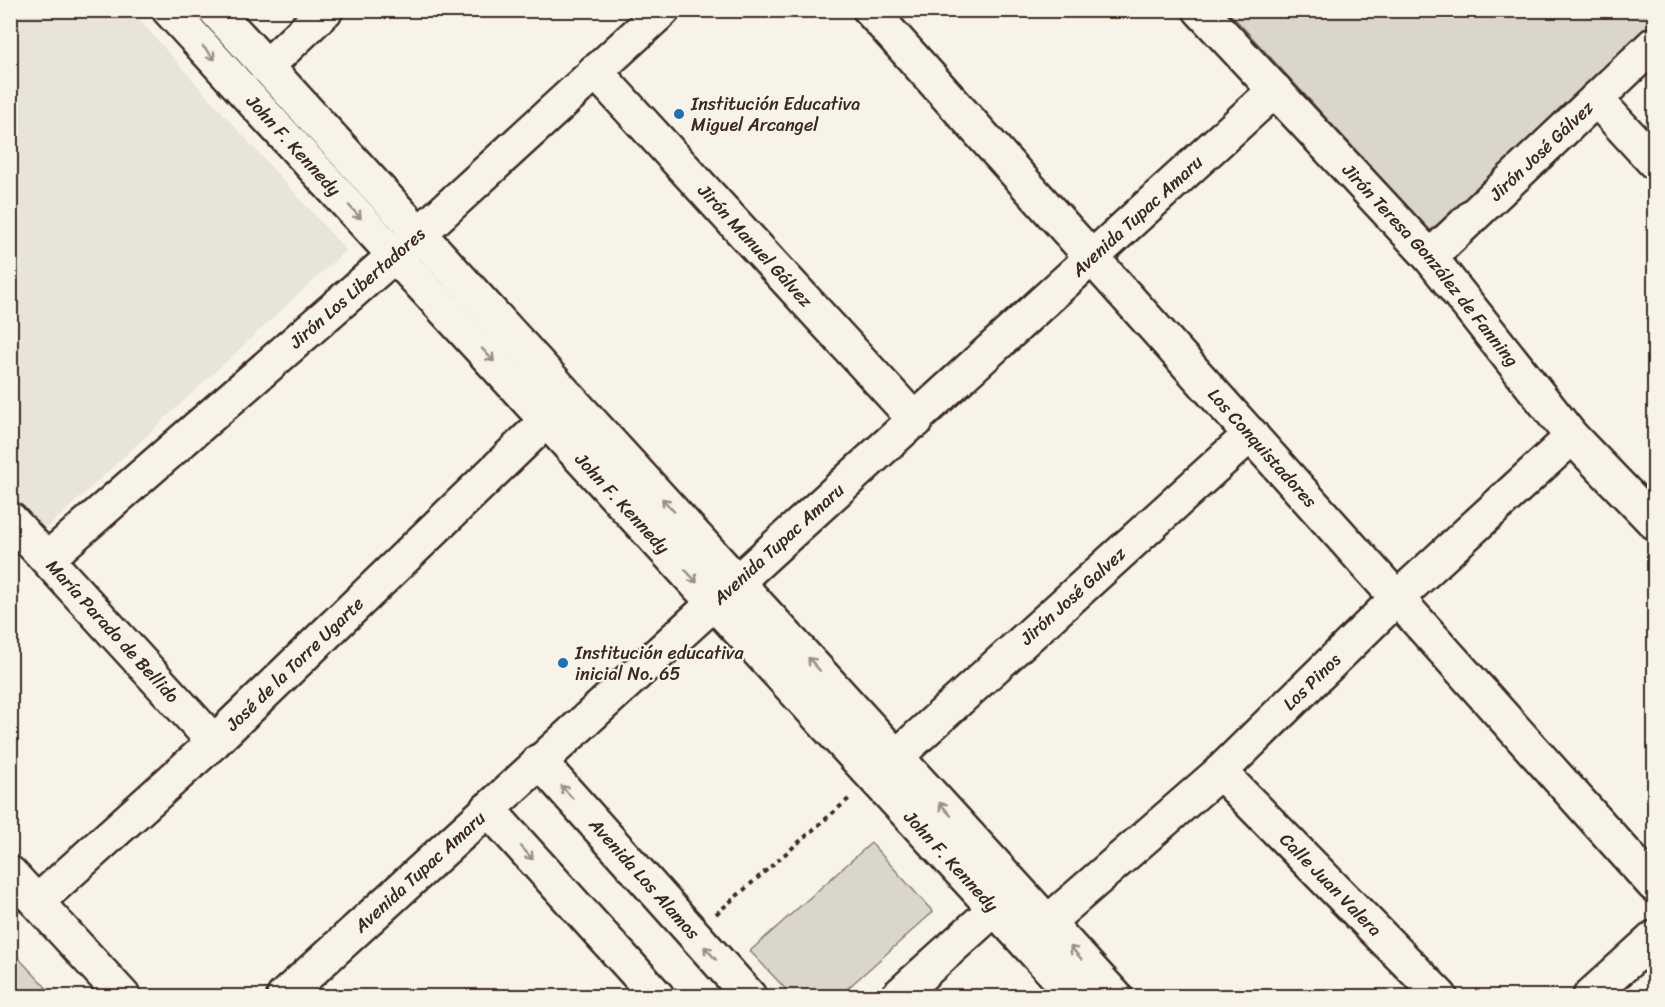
<svg xmlns="http://www.w3.org/2000/svg" width="1665" height="1007" font-family="Sriracha,sans-serif">
<style>
.built{fill:#e9e4d9}
.green{fill:#dbd6cb;stroke:#8b8074;stroke-width:1.5}
.lines{fill:none;stroke-linecap:round;stroke-linejoin:round}
.minor-casing{stroke:#3b2a1e;stroke-width:38}
.path{stroke:#3b2a1e;stroke-width:4;stroke-dasharray:4.5 4.5;stroke-linecap:butt}
.minor{stroke:#f7f3e8;stroke-width:33}
.oneway{stroke:#998e83}
.poi-dot{fill:#1f6fb2;stroke:#f7f3e8;stroke-width:2}
.labels{text-anchor:middle;dominant-baseline:central;stroke-width:4.5;stroke-linejoin:round;paint-order:stroke}
.poi-label{font-size:18px;fill:#3b2a1e;stroke:#f7f3e8;text-anchor:start}
.street-label{font-size:18px;fill:#3b2a1e;stroke:#f7f3e8}
</style>
<rect width="100%" height="100%" fill="#f7f3e8"/>
<filter id="ink" filterUnits="userSpaceOnUse"><feTurbulence type="fractalNoise" baseFrequency=".0167" numOctaves="2"/><feDisplacementMap in="SourceGraphic" scale="12" xChannelSelector="R" yChannelSelector="G"/><feConvolveMatrix kernelMatrix="1 2 1 2 8 2 1 2 1" color-interpolation-filters="sRGB"/></filter>
<g filter="url(#ink)">
<path class="built" d="M10,11H131L346,250L44,531L11,493Z"/>
<g class="green">
<path d="M1654,10V25L1430,231L1228,11Z"/>
<path d="M871,843L933,912L839,996H792L750,951Z"/>
<path d="M11,950L54,996H11Z"/>
</g>
<g class="lines">
<g class="minor-casing">
<g id="minor">
<path id="s1" d="M169,10L1075,996"/>
<path d="M215,10L1115,996"/>
<path id="s2" d="M870,10L1654,885"/>
<path id="s3" d="M1200,10L1430,257L1572,437L1654,522"/>
<path d="M266,67L326,10"/>
<path id="s4" d="M595,71L916,421"/>
<path d="M1596,99L1654,162"/>
<path id="s5" d="M1430,257L1654,44"/>
<path id="s6" d="M10,519L214,742"/>
<path id="s7" d="M47,559L419,234L663,10"/>
<path id="s8" d="M897,756L1251,434"/>
<path id="s9" d="M539,761L749,996"/>
<path id="s10" d="M1220,772L1440,996"/>
<path d="M488,809L657,996"/>
<path d="M10,873L123,996"/>
<path id="s11" d="M37,902L214,742L547,420"/>
<path id="s12" d="M1048,922L1220,772L1396,599L1572,437"/>
<path id="s13" d="M284,996L1275,90"/>
<path d="M898,996L1010,895"/>
<path d="M1590,996L1654,938"/>
</g>
</g>
<path class="path" d="M716,914L851,797"/>
<use href="#minor" class="minor"/>
</g>
<defs><path id="oneway-shaft" d="M-6 0H5M1.5-3L5.5 0L1.5 3" fill="none" stroke-width="1.6" stroke-linecap="round" stroke-linejoin="round" transform="scale(1.5)"/></defs>
<g class="oneway">
<use href="#oneway-shaft" transform="translate(209 53) rotate(47)"/>
<use href="#oneway-shaft" transform="translate(355 212) rotate(47)"/>
<use href="#oneway-shaft" transform="translate(488 355) rotate(47)"/>
<use href="#oneway-shaft" transform="translate(668 505) rotate(-133)"/>
<use href="#oneway-shaft" transform="translate(691 576) rotate(47)"/>
<use href="#oneway-shaft" transform="translate(814 664) rotate(-132)"/>
<use href="#oneway-shaft" transform="translate(567 792) rotate(-132)"/>
<use href="#oneway-shaft" transform="translate(945 809) rotate(-132)"/>
<use href="#oneway-shaft" transform="translate(527 853) rotate(48)"/>
<use href="#oneway-shaft" transform="translate(710 953) rotate(-132)"/>
<use href="#oneway-shaft" transform="translate(1076 953) rotate(-132)"/>
</g>
</g>
<g class="poi-dot">
<circle cx="679" cy="114" r="6"/>
<circle cx="563" cy="663" r="6"/>
</g>
<g class="labels">
<g class="poi-label">
<text x="691" y="104">Institución Educativa<tspan x="691" dy="21">Miguel Arcangel</tspan></text>
<text x="575" y="653">Institución educativa<tspan x="575" dy="21">inicial No. 65</tspan></text>
</g>
<g class="street-label">
<text stroke="none"><textPath href="#s1" startOffset="184">John F. Kennedy</textPath></text>
<text stroke="none"><textPath href="#s5" startOffset="154">Jirón José Gálvez</textPath></text>
<text stroke="none"><textPath href="#s13" startOffset="1156">Avenida Tupac Amaru</textPath></text>
<text stroke="none"><textPath href="#s4" startOffset="237">Jirón Manuel Gálvez</textPath></text>
<text stroke="none"><textPath href="#s3" startOffset="344">Jirón Teresa González de Fanning</textPath></text>
<text stroke="none"><textPath href="#s7" startOffset="412">Jirón Los Libertadores</textPath></text>
<text stroke="none"><textPath href="#s2" startOffset="588">Los Conquistadores</textPath></text>
<text stroke="none"><textPath href="#s1" startOffset="670">John F. Kennedy</textPath></text>
<text stroke="none"><textPath href="#s13" startOffset="670">Avenida Tupac Amaru</textPath></text>
<text stroke="none"><textPath href="#s8" startOffset="238">Jirón José Galvez</textPath></text>
<text stroke="none"><textPath href="#s6" startOffset="152">María Parado de Bellido</textPath></text>
<text stroke="none"><textPath href="#s11" startOffset="351">José de la Torre Ugarte</textPath></text>
<text stroke="none"><textPath href="#s12" startOffset="357">Los Pinos</textPath></text>
<text stroke="none"><textPath href="#s1" startOffset="1156">John F. Kennedy</textPath></text>
<text stroke="none"><textPath href="#s13" startOffset="184">Avenida Tupac Amaru</textPath></text>
<text stroke="none"><textPath href="#s9" startOffset="158">Avenida Los Alamos</textPath></text>
<text stroke="none"><textPath href="#s10" startOffset="158">Calle Juan Valera</textPath></text>
</g>
</g>
<rect width="1665" height="1007" fill="none" stroke="#f7f3e8" stroke-width="36"/>
<rect x="18" y="18" width="1629" height="971" fill="none" stroke="#3b2a1e" stroke-width="2" filter="url(#ink)"/>
</svg>
